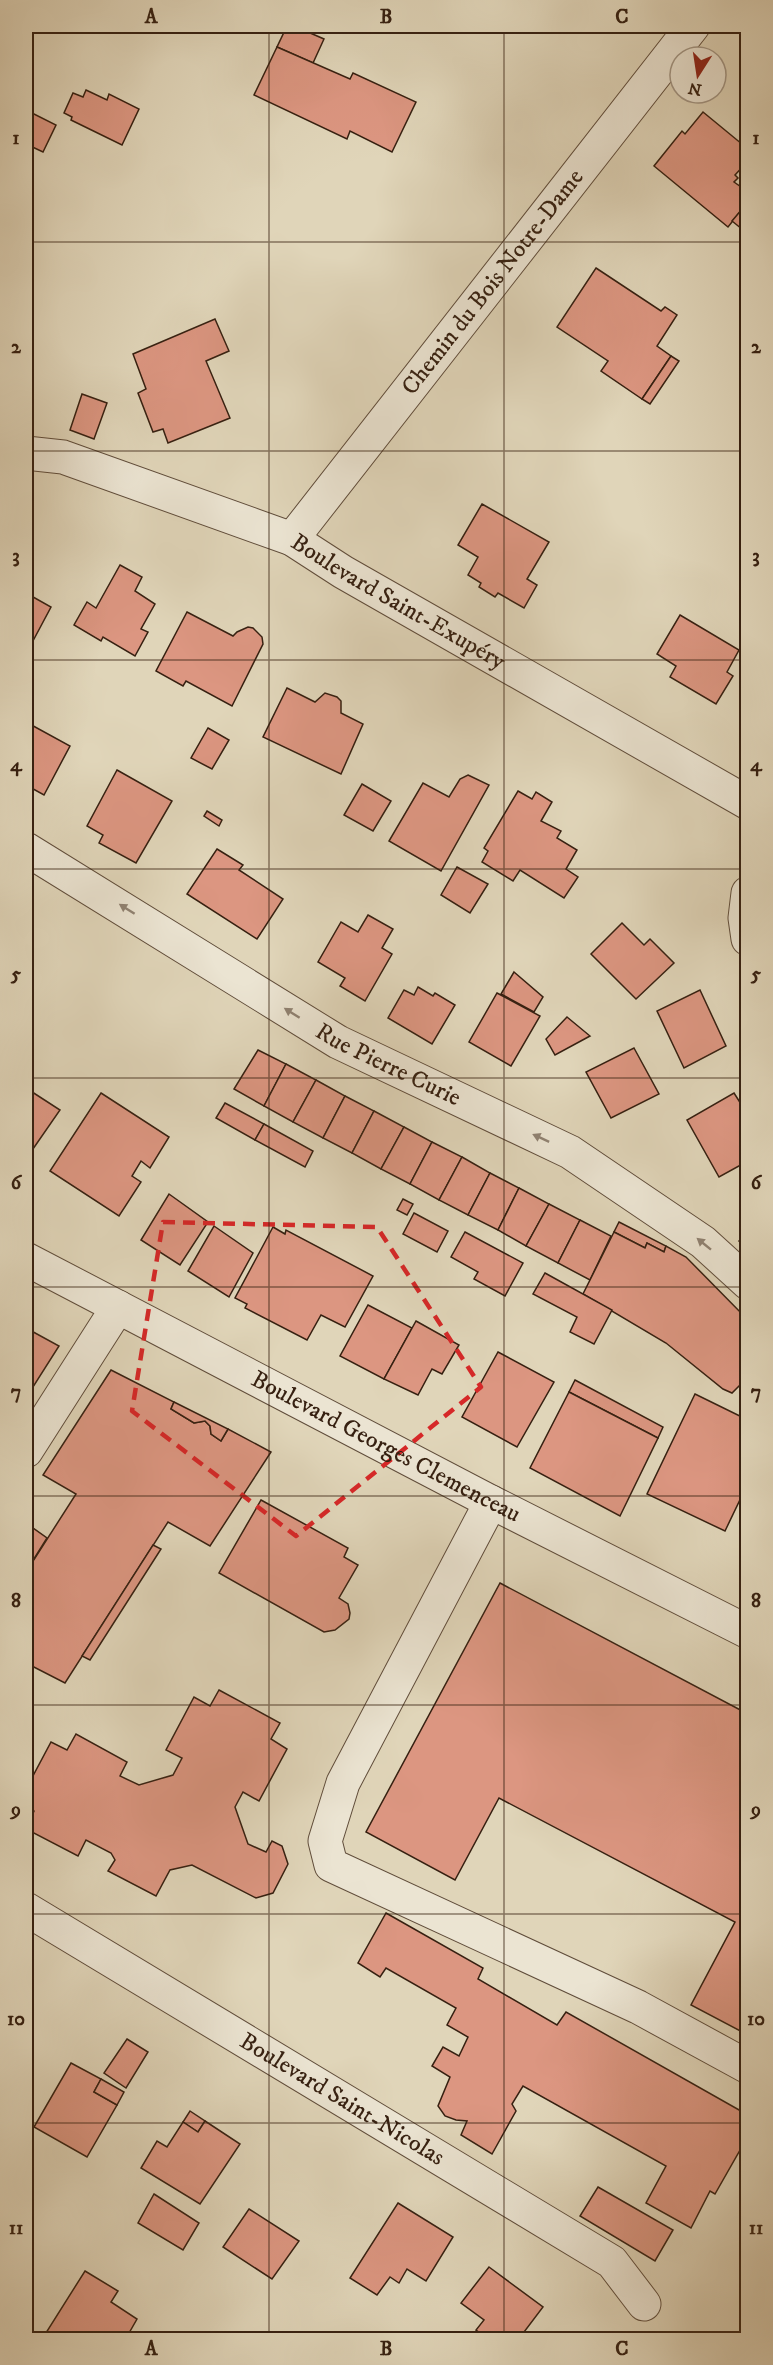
<svg xmlns="http://www.w3.org/2000/svg" width="773" height="2365" font-family="'IM FELL DW Pica',serif">
<style>
.building{fill:#dc9681;stroke:#362011;stroke-width:1.5}
.lines{fill:none;stroke-linecap:round;stroke-linejoin:round}
.minor-casing{stroke:#604d3b;stroke-width:35}
.minor{stroke:#ebe4d2;stroke-width:33}
.oneway{fill:#908272}
.marked{fill:none;stroke:#d62828;stroke-width:4.5;stroke-dasharray:12 8;stroke-linejoin:round}
.grid{fill:none;stroke:#362011;stroke-width:1.5;stroke-opacity:0.55}
.labels{text-anchor:middle;dominant-baseline:central;stroke-width:4.5;stroke-linejoin:round;paint-order:stroke}
.street-label{font-size:24px;fill:#362011;stroke:#ebe4d2}
.neatline{fill:none;stroke:#362011;stroke-width:2}
.grid-label{font-size:20px;text-anchor:middle;font-weight:bold;fill:#362011}
</style>
<rect width="100%" height="100%" fill="#e0d5b9"/>
<filter id="stains"><feTurbulence type="fractalNoise" baseFrequency=".00333" numOctaves="4"/><feColorMatrix values="0 0 0 0 .2 0 0 0 0 .09 0 0 0 0 .02 0 0 0 .5 -.17"/></filter>
<radialGradient id="worn" r=".72"><stop offset=".6" stop-color="#630" stop-opacity="0"/><stop offset="1" stop-color="#630" stop-opacity=".3"/></radialGradient>
<g class="building">
<path d="M287,26H294L324,39L313,63L277,47Z"/>
<path d="M277,47L350,79L353,73L416,102L392,152L350,131L347,139L254,95Z"/>
<path d="M86,90L107,100L109,94L139,109L122,145L71,120L72,117L64,113L73,93L83,97Z"/>
<path d="M26,110L56,125L43,152L26,144Z"/>
<path d="M703,112L748,149V161L735,175L738,178L734,182L748,192V202L728,227L654,166L682,131L685,134Z"/>
<path d="M748,202V234L732,221Z"/>
<path d="M596,268L661,311L665,307L677,315L657,346L671,356L642,399L601,371L608,361L557,327Z"/>
<path d="M215,319L229,351L206,361L230,418L168,443L163,429L153,432L138,393L146,389L133,354Z"/>
<path d="M671,356L679,361L650,404L642,399Z"/>
<path d="M82,394L107,403L94,439L70,430Z"/>
<path d="M482,504L549,542L527,579L537,585L524,608L498,593L495,597L479,587L481,583L468,575L478,557L458,545Z"/>
<path d="M120,565L142,577L135,591L155,604L141,629L148,632L135,656L103,637L101,641L74,625L87,602L96,608Z"/>
<path d="M26,593L51,607L26,654Z"/>
<path d="M187,612L233,636L237,632L248,627L253,628L262,637L263,644L232,706L186,681L183,686L156,671Z"/>
<path d="M680,615L739,650L727,672L733,676L716,704L670,677L676,666L657,654Z"/>
<path d="M287,688L315,702L325,693L337,697L341,701V713L363,724L341,774L263,737Z"/>
<path d="M26,722L70,746L44,795L26,785Z"/>
<path d="M208,728L229,740L212,769L191,758Z"/>
<path d="M117,770L172,801L136,863L99,843L103,835L87,826Z"/>
<path d="M468,775L489,785L441,871L389,841L423,783L449,797L460,779Z"/>
<path d="M362,784L391,801L373,831L344,815Z"/>
<path d="M518,791L532,799L536,792L552,802L541,821L561,831L557,838L577,850L566,869L578,877L564,898L520,870L513,881L482,862L488,851L484,848Z"/>
<path d="M207,811L222,820L219,826L204,816Z"/>
<path d="M217,849L243,865L239,870L283,899L257,939L187,894Z"/>
<path d="M457,867L488,884L470,913L441,895Z"/>
<path d="M368,915L393,929L382,948L392,954L365,1001L340,986L345,978L318,962L341,922L358,932Z"/>
<path d="M622,923L644,945L650,939L674,963L636,999L591,954Z"/>
<path d="M514,972L543,997L534,1012L501,994Z"/>
<path d="M418,987L433,996L435,993L455,1005L432,1044L388,1018L404,990L414,995Z"/>
<path d="M700,990L726,1046L684,1068L657,1011Z"/>
<path d="M497,993L540,1016L511,1066L469,1042Z"/>
<path d="M567,1017L590,1036L555,1055L546,1039Z"/>
<path d="M634,1048L659,1094L611,1118L586,1072Z"/>
<path d="M258,1050L286,1064L264,1106L234,1089Z"/>
<path d="M286,1064L316,1080L293,1122L264,1106Z"/>
<path d="M316,1080L345,1096L323,1138L293,1122Z"/>
<path d="M26,1088L60,1110L26,1159Z"/>
<path d="M101,1093L169,1137L150,1168L141,1161L132,1176L141,1182L119,1216L50,1171Z"/>
<path d="M734,1093L748,1115V1161L719,1177L687,1120Z"/>
<path d="M345,1096L374,1111L352,1153L323,1138Z"/>
<path d="M225,1103L264,1124L255,1140L216,1118Z"/>
<path d="M374,1111L404,1127L381,1169L352,1153Z"/>
<path d="M264,1124L313,1151L305,1167L255,1140Z"/>
<path d="M404,1127L432,1142L410,1184L381,1169Z"/>
<path d="M432,1142L462,1157L439,1200L410,1184Z"/>
<path d="M462,1157L490,1173L468,1215L439,1200Z"/>
<path d="M490,1173L519,1188L498,1230L468,1215Z"/>
<path d="M519,1188L549,1204L526,1246L498,1230Z"/>
<path d="M169,1194L208,1222L180,1265L141,1240Z"/>
<path d="M403,1199L413,1204L407,1215L397,1210Z"/>
<path d="M549,1204L580,1220L558,1263L526,1246Z"/>
<path d="M414,1213L448,1231L437,1252L403,1234Z"/>
<path d="M580,1220L611,1236L590,1280L558,1263Z"/>
<path d="M619,1222L666,1246L664,1252L647,1243L645,1248L614,1232Z"/>
<path d="M214,1226L253,1253L229,1297L188,1271Z"/>
<path d="M273,1227L285,1234L286,1230L373,1276L345,1327L321,1315L307,1340L245,1308L247,1304L235,1298Z"/>
<path d="M465,1232L523,1263L505,1296L474,1279L478,1272L451,1257Z"/>
<path d="M614,1232L645,1248L647,1243L664,1252L666,1246L686,1257L748,1320V1377L732,1393L723,1389L666,1343L583,1294Z"/>
<path d="M748,1233V1250L739,1241Z"/>
<path d="M545,1273L612,1310L594,1344L570,1332L577,1317L533,1294Z"/>
<path d="M368,1305L412,1328L384,1379L340,1356Z"/>
<path d="M416,1321L459,1345L442,1374L432,1369L418,1395L384,1379Z"/>
<path d="M26,1328L59,1346L26,1398Z"/>
<path d="M498,1352L554,1382L517,1447L462,1417Z"/>
<path d="M111,1370L174,1402L171,1409L194,1423L205,1421L210,1426L211,1434L221,1441L228,1429L271,1452L210,1546L168,1522L65,1683L26,1663V1572L76,1494L43,1475Z"/>
<path d="M575,1380L663,1427L658,1438L569,1392Z"/>
<path d="M569,1392L658,1438L620,1516L530,1468Z"/>
<path d="M695,1394L748,1420V1483L725,1531L647,1494Z"/>
<path d="M174,1402L228,1429L221,1441L211,1434L210,1426L205,1421L194,1423L171,1409Z"/>
<path d="M261,1500L348,1548L344,1557L358,1565L339,1598L348,1604L350,1613L349,1619L335,1630L324,1632L219,1573Z"/>
<path d="M26,1523L47,1538L32,1562L26,1558Z"/>
<path d="M153,1545L161,1549L90,1660L82,1656Z"/>
<path d="M500,1583L748,1714V2035L691,2005L735,1922L499,1798L455,1880L366,1832Z"/>
<path d="M219,1690L280,1723L271,1739L287,1749L259,1801L243,1792L235,1807L248,1844L266,1852L272,1841L282,1846L288,1864L273,1893L256,1898L192,1865L170,1870L156,1896L108,1871L115,1860L111,1853L86,1840L78,1856L26,1829L34,1811L26,1807V1789L51,1742L67,1750L76,1734L127,1762L120,1776L139,1785L173,1775L182,1758L166,1750L194,1697L210,1706Z"/>
<path d="M386,1913L483,1968L478,1979L557,2025L566,2012L748,2115V2136L715,2194L710,2191L691,2228L646,2203L666,2166L523,2086L512,2104L516,2111L492,2154L461,2135L467,2121L456,2120L445,2116L438,2106L450,2077L432,2066L443,2047L459,2056L468,2037L447,2025L456,2008L386,1968L380,1977L358,1963Z"/>
<path d="M127,2039L148,2052L126,2088L104,2073Z"/>
<path d="M71,2063L101,2079L94,2092L117,2105L87,2157L34,2127Z"/>
<path d="M101,2079L124,2092L117,2105L94,2092Z"/>
<path d="M190,2111L205,2121L198,2132L183,2122Z"/>
<path d="M205,2121L240,2144L200,2204L141,2168L157,2141L167,2147L183,2122L198,2132Z"/>
<path d="M598,2187L673,2230L655,2261L580,2216Z"/>
<path d="M154,2194L199,2223L183,2250L138,2223Z"/>
<path d="M398,2203L453,2237L426,2281L407,2269L399,2283L390,2277L377,2295L350,2278Z"/>
<path d="M249,2209L299,2241L272,2279L223,2247Z"/>
<path d="M489,2267L543,2307L518,2340H489L476,2330L484,2320L461,2303Z"/>
<path d="M85,2271L118,2291L111,2302L137,2319L125,2340H50L44,2336Z"/>
</g>
<g class="lines">
<g class="minor-casing">
<g id="minor">
<path id="s1" d="M26,453L63,457L292,539L343,572L748,803"/>
<path id="s2" d="M292,539L693,26"/>
<path id="s3" d="M26,849L338,1042L570,1152L703,1242L748,1283"/>
<path d="M748,893L745,918L748,939"/>
<path id="s4" d="M26,1259L491,1502L748,1632"/>
<path d="M26,1451L118,1307"/>
<path d="M491,1502L343,1783L325,1841L331,1865L638,2007L748,2067"/>
<path id="s5" d="M26,1909L612,2262L644,2304"/>
</g>
</g>
<use href="#minor" class="minor"/>
</g>
<defs><path id="oneway-solid" d="M-6-.8H1V-3.2L6.5 0L1 3.2V.8H-6Z" transform="scale(1.5)"/></defs>
<g class="oneway">
<use href="#oneway-solid" transform="translate(127 909) rotate(-148)"/>
<use href="#oneway-solid" transform="translate(292 1013) rotate(-148)"/>
<use href="#oneway-solid" transform="translate(541 1138) rotate(-155)"/>
<use href="#oneway-solid" transform="translate(704 1244) rotate(-141)"/>
</g>
<path class="marked" d="M163,1222L377,1227L481,1387L296,1536L132,1411Z"/>
<path class="grid" d="M269,26V2340M504,26V2340M26,242H748M26,451H748M26,660H748M26,869H748M26,1078H748M26,1287H748M26,1496H748M26,1705H748M26,1914H748M26,2123H748"/>
<g class="labels">
<g class="street-label">
<text stroke="none"><textPath href="#s2" startOffset="326">Chemin du Bois Notre-Dame</textPath></text>
<text stroke="none"><textPath href="#s1" startOffset="404">Boulevard Saint-Exupéry</textPath></text>
<text stroke="none"><textPath href="#s3" startOffset="422">Rue Pierre Curie</textPath></text>
<text stroke="none"><textPath href="#s4" startOffset="406">Boulevard Georges Clemenceau</textPath></text>
<text stroke="none"><textPath href="#s5" startOffset="369">Boulevard Saint-Nicolas</textPath></text>
</g>
</g>
<rect width="773" height="2365" fill="none" stroke="#e0d5b9" stroke-width="66"/>
<g transform="translate(698 75) rotate(192)"><circle r="28" fill="#ebe4d2" stroke="#a39685" stroke-width="1.5"/>
<path d="M0-4.5L10 22L0 15L-10 22Z" fill="#8f2418"/>
<text y="-9" font-size="16" font-weight="bold" text-anchor="middle" fill="#362011">N</text>
</g>
<rect x="33" y="33" width="707" height="2299" class="neatline"/>
<g class="grid-label">
<text x="151" y="23">A</text>
<text x="386" y="23">B</text>
<text x="622" y="23">C</text>
<text x="16" y="144">1</text>
<text x="756" y="144">1</text>
<text x="16" y="353">2</text>
<text x="756" y="353">2</text>
<text x="16" y="562">3</text>
<text x="756" y="562">3</text>
<text x="16" y="771">4</text>
<text x="756" y="771">4</text>
<text x="16" y="980">5</text>
<text x="756" y="980">5</text>
<text x="16" y="1189">6</text>
<text x="756" y="1189">6</text>
<text x="16" y="1398">7</text>
<text x="756" y="1398">7</text>
<text x="16" y="1607">8</text>
<text x="756" y="1607">8</text>
<text x="16" y="1816">9</text>
<text x="756" y="1816">9</text>
<text x="16" y="2025">10</text>
<text x="756" y="2025">10</text>
<text x="16" y="2234">11</text>
<text x="756" y="2234">11</text>
<text x="151" y="2355">A</text>
<text x="386" y="2355">B</text>
<text x="622" y="2355">C</text>
</g>
<rect width="100%" height="100%" filter="url(#stains)"/>
<rect width="100%" height="100%" fill="url(#worn)"/>
</svg>
